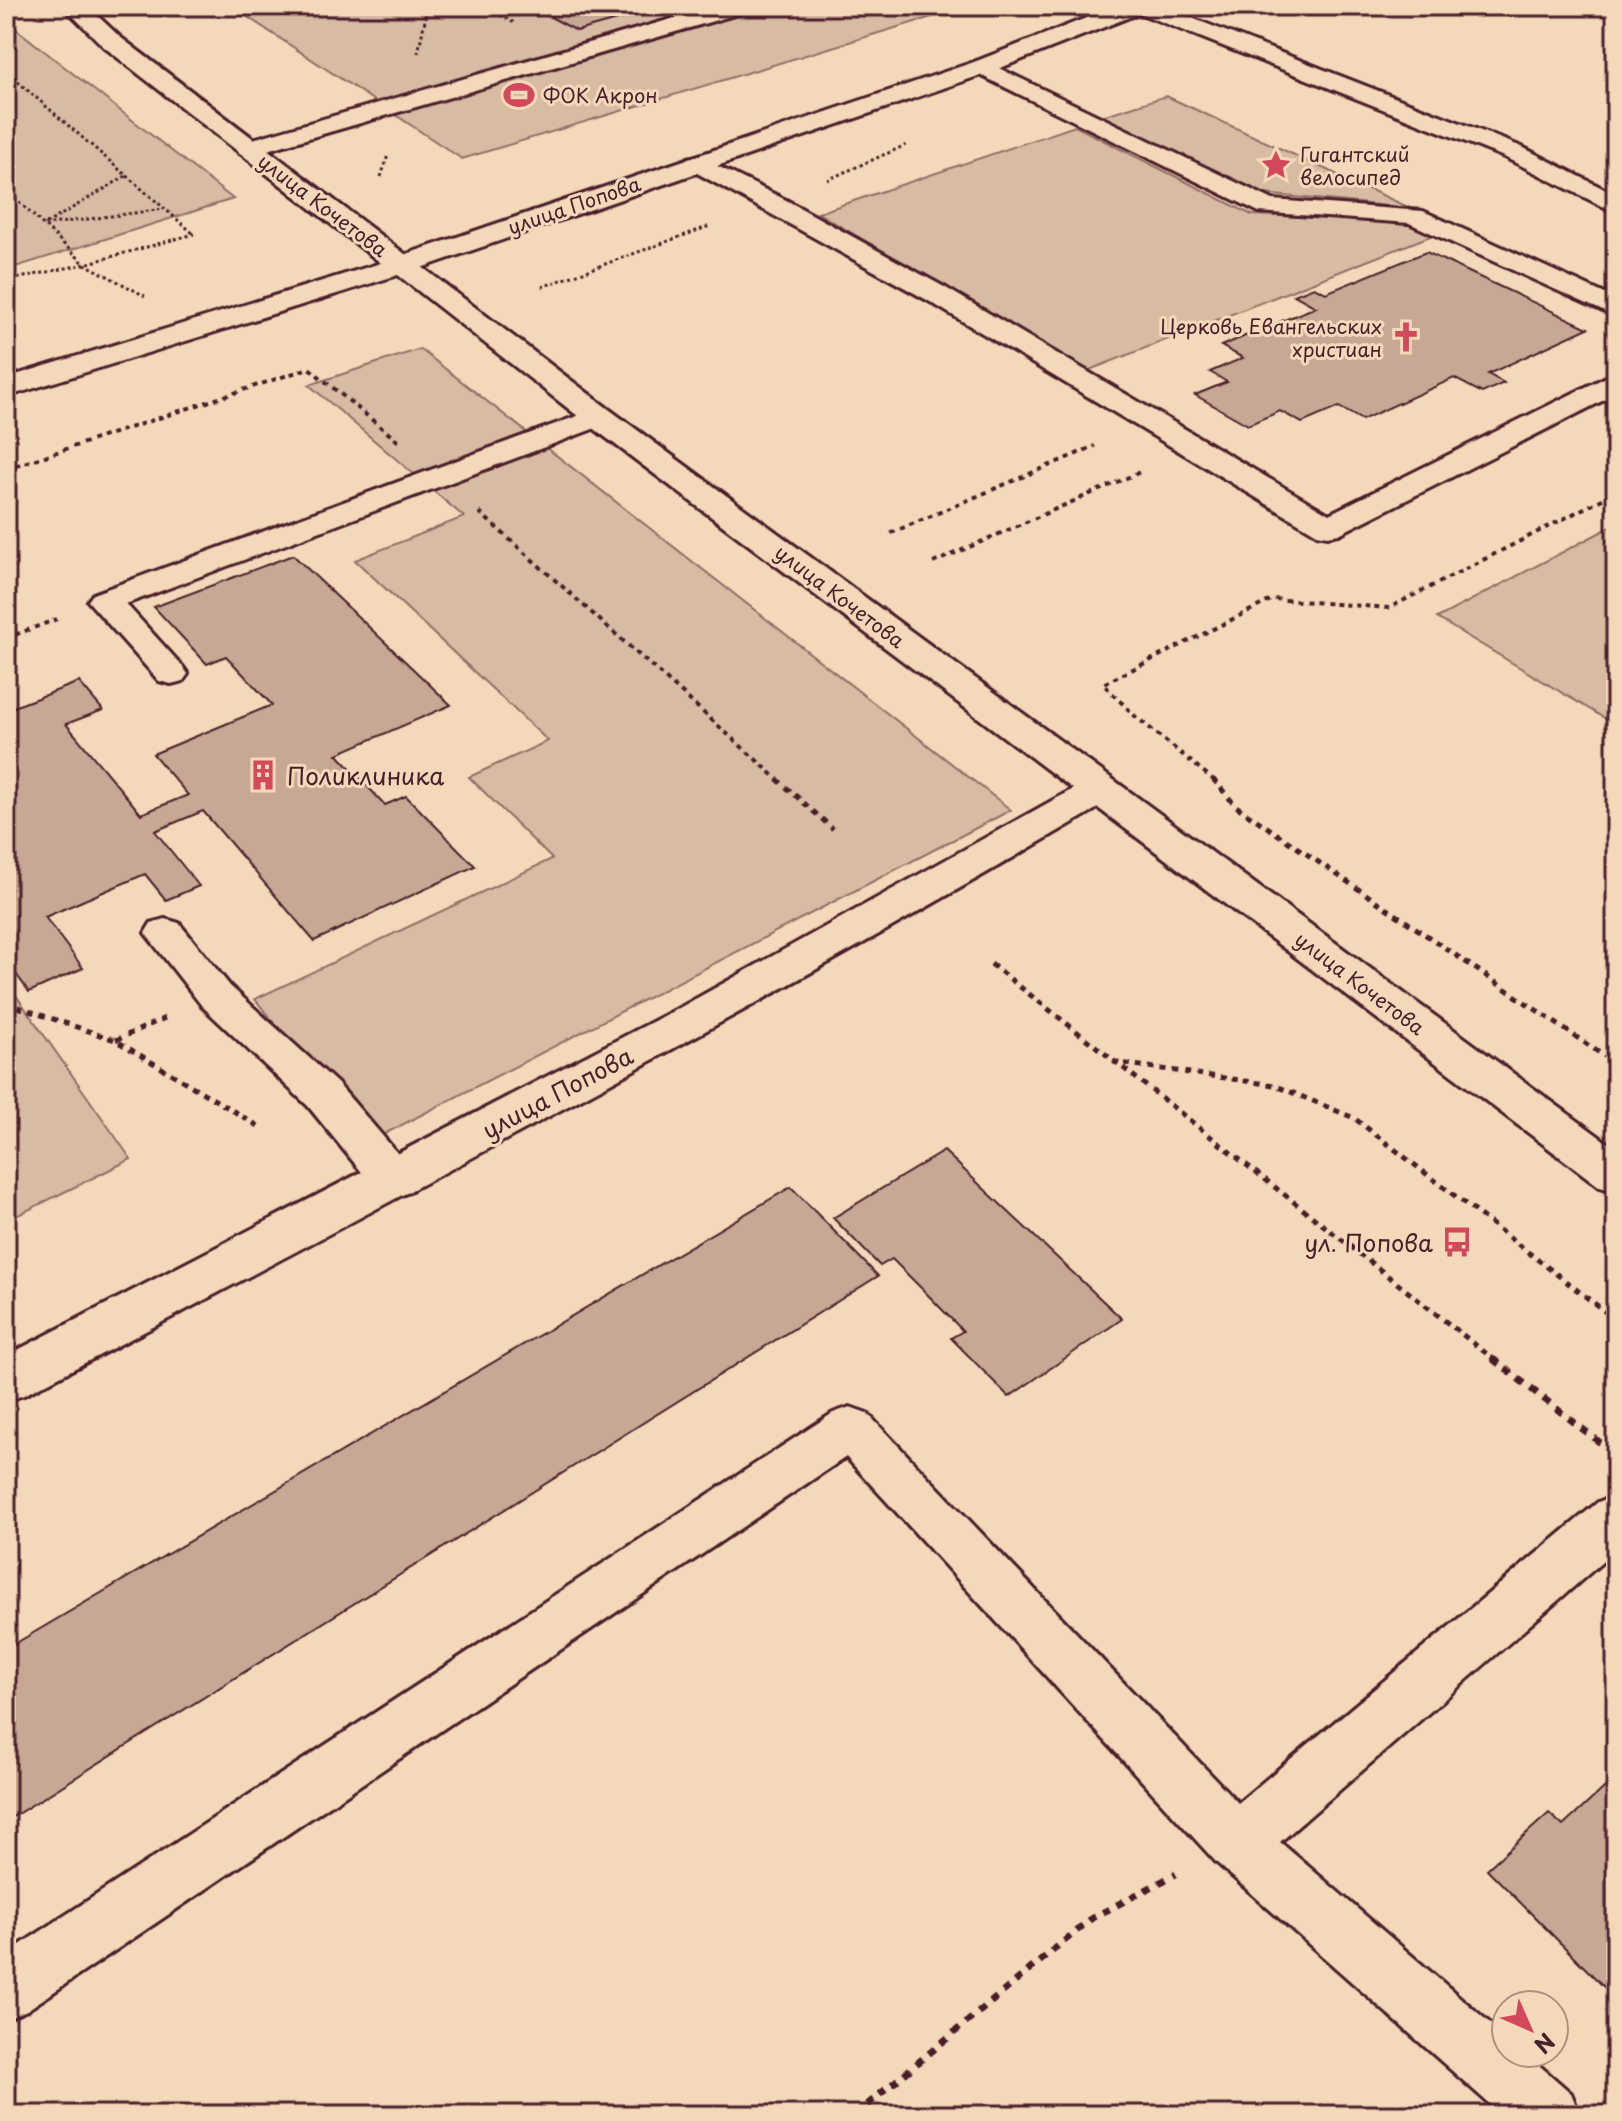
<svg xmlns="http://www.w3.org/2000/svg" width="1622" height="2121" font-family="'Playpen Sans',sans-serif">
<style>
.green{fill:#d7bba2;stroke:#906d66;stroke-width:2}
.building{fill:#c6a894;stroke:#4a1f2b;stroke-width:2}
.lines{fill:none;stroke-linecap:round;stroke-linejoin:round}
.lane-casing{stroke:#4a1f2b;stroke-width:6}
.street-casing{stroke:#4a1f2b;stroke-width:6}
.secondary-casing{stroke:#4a1f2b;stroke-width:6}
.path-far3{stroke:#4a1f2b;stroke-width:3;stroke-dasharray:3 3;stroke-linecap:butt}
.path-far2{stroke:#4a1f2b;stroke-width:4;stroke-dasharray:5 5;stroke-linecap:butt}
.path-far1{stroke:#4a1f2b;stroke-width:5;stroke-dasharray:6 6;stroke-linecap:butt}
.path{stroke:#4a1f2b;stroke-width:7;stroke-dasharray:8 8;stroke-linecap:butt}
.lane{fill:#f3d9ba;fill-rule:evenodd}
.street{fill:#f3d9ba;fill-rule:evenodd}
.secondary{fill:#f3d9ba;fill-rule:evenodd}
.labels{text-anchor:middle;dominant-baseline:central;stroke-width:6;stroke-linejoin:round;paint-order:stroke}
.far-poi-label{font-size:20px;fill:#4a1f2b;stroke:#f3d9ba;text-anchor:start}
.far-street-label{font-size:20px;fill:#4a1f2b;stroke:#f3d9ba}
.poi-label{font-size:24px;fill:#4a1f2b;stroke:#f3d9ba;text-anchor:start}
.street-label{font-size:24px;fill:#4a1f2b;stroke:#f3d9ba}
</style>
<rect width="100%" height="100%" fill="#f3d9ba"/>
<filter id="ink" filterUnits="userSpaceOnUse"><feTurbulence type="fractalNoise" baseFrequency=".0125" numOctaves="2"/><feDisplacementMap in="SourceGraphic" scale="16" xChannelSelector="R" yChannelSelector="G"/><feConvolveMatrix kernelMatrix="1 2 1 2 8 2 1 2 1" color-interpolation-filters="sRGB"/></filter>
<g filter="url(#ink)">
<g class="green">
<path d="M231,6H530L577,31L666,6H968L462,159Z"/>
<path d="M6,21L233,199L6,270Z"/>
<path d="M1166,96L1410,208L1263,194L1102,116Z"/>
<path d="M1075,126L1252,215L1401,221L1433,235L1087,371L818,213Z"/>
<path d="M420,349L1011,810L369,1142L255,999L552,859L469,777L548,741L355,560L464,517L309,385Z"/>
<path d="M1616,524V725L1437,618Z"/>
<path d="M6,981L131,1159L6,1221Z"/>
</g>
<g class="building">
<path d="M530,6H666L577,31Z"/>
<path d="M1426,252L1588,328L1488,374L1504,383L1482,393L1454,378L1362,420L1339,407L1302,423L1280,411L1248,425L1195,395L1227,382L1210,372L1243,358L1221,346L1316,307L1294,295L1314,287L1326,293Z"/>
<path d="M293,555L451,705L337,754L385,805L406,796L475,866L314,941L203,811L155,831L199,886L166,900L145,874L45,917L83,968L29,992L6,960V710L79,682L103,710L66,724L141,814L188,795L153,754L272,705L226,656L207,664L154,607Z"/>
<path d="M944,1151L1122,1319L1009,1397L951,1338L963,1331L928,1295L892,1259L880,1266L833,1218Z"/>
<path d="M791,1187L878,1276L6,1821V1649Z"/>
<path d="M1616,1777V1999L1487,1869L1549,1813L1563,1826Z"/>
</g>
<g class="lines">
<g class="lane-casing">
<g id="lane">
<path d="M717,6H751L748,11L257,153H239L236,148L239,143Z"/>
<path d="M1131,6H1161L1522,147L1616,195V213L1504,157L1134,11Z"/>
<path d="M982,60L1273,200L1423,211L1616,299V317L1409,223L1259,212L974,72L971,67L974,62Z"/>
<path d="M697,156L786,200L946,288L1329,514L1606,377L1616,374V394L1339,534L1328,536L1317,534L927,300L688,168L685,163L688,158Z"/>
<path d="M599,408L609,411L614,417L609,423L126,604L183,667L188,674L183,681L171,684L159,681L88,601L93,594Z"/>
<path d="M165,919L179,923L230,986L338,1084L410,1168L416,1180L410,1192L394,1197L378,1192L308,1106L202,1006L145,933L151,923Z"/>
<path d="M850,1407L867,1413L1238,1803L1598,1502L1616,1495V1550L1280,1842L1506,2037V2053H1525L1571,2093L1580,2115H1502L1216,1862L846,1457L27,2010L6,2019V1954L833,1413Z"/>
</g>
</g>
<g class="street-casing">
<path id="street" d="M1117,6H1148L1145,11L990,72L412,271L402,273L392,271L388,265L392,259L974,62Z"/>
</g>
<g class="secondary-casing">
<path id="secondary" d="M63,6H87L120,37L610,410L1616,1149V1192L1600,1187L1098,808C746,1015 385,1205 24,1395L6,1401V1356L679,1008L1073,789L588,424L398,275L6,397V378L381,263L104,47Z"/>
</g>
<g class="path-far3">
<path d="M485,6L516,24"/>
<path d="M418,53L428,6"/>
<path d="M6,85L18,82L194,234"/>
<path d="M126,176L44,225L164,209"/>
<path d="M381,177L388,155"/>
<path d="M827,180L906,145"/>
<path d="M6,190L85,264L145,296"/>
<path d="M6,281L85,264L194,234"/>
<path d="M542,287L710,226"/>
</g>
<g class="path-far2">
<path d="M6,469L309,368L399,442"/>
<path d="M479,512L780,781"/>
<path d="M891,533L1095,446"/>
<path d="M933,563L1140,472"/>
<path d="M6,638L57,619"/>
<path d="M1215,781L1135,716L1103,684L1273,599L1389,608L1616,492"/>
</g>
<g class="path-far1">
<path d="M777,779L833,829"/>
<path d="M1213,779L1236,806L1616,1064"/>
<path d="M991,964L1496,1361"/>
<path d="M6,1003L115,1040L260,1127"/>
<path d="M116,1040L165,1018"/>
<path d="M1113,1062L1274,1085L1354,1118L1616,1320"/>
</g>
<g class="path">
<path d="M1493,1359L1616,1455"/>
<path d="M855,2115L1092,1918L1176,1874"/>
</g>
<use href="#lane" class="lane"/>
<use href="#street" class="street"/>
<use href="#secondary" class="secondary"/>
</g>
</g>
<defs>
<g id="stadium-bare" transform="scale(2.4)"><path d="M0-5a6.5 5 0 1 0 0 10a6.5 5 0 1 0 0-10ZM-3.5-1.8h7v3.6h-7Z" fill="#d1495b" stroke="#f3d9ba" stroke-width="2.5" paint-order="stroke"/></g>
<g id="sight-bare" transform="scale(2.4)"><path d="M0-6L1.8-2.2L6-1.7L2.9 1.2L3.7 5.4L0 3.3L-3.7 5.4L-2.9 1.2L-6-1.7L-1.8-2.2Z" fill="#d1495b" stroke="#f3d9ba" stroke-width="2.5" paint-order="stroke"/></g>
<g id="church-bare" transform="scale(2.4)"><path d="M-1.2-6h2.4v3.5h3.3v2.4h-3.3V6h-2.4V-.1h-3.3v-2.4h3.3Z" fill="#d1495b" stroke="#f3d9ba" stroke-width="2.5" paint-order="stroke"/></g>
<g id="building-bare" transform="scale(2.4)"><path d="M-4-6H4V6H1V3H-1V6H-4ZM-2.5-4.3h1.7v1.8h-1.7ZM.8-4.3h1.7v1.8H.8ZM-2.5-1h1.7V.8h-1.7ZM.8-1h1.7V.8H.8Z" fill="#d1495b" stroke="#f3d9ba" stroke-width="2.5" paint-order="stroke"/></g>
<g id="bus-bare" transform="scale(2.4)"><path d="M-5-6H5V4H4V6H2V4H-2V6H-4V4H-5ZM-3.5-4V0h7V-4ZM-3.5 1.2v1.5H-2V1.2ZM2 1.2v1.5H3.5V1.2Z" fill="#d1495b" stroke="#f3d9ba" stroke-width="2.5" paint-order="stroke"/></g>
</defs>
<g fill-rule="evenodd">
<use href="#stadium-bare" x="519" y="95"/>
<use href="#sight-bare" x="1276" y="165"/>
<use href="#church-bare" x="1406" y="337"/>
<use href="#building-bare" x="263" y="775"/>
<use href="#bus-bare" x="1457" y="1242"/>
</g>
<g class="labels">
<g class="far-poi-label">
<text x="543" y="95">ФОК Акрон</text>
<text x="1300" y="154">Гигантский<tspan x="1300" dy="23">велосипед</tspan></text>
<text x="1382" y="326" text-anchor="end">Церковь Евангельских<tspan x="1382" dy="23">христиан</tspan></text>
</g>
<g class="far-street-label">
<text transform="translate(323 205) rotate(37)">улица Кочетова</text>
<text transform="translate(574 205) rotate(-19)">улица Попова</text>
<text transform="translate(840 596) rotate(37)">улица Кочетова</text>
<text transform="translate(1360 983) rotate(37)">улица Кочетова</text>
</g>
<g class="poi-label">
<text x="287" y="775">Поликлиника</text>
<text x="1433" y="1242" text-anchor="end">ул. Попова</text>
</g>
<g class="street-label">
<text transform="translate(557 1092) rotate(-28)">улица Попова</text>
</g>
</g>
<rect width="1622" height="2121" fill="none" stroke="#f3d9ba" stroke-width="32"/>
<rect x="16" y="16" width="1590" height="2089" fill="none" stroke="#4a1f2b" stroke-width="3" filter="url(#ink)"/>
<g transform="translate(1530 2029) rotate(135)"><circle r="38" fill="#f3d9ba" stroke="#af8f81" stroke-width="2"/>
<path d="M0-6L14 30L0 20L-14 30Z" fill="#d1495b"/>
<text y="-12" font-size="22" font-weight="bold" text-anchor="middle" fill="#4a1f2b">N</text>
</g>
</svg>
